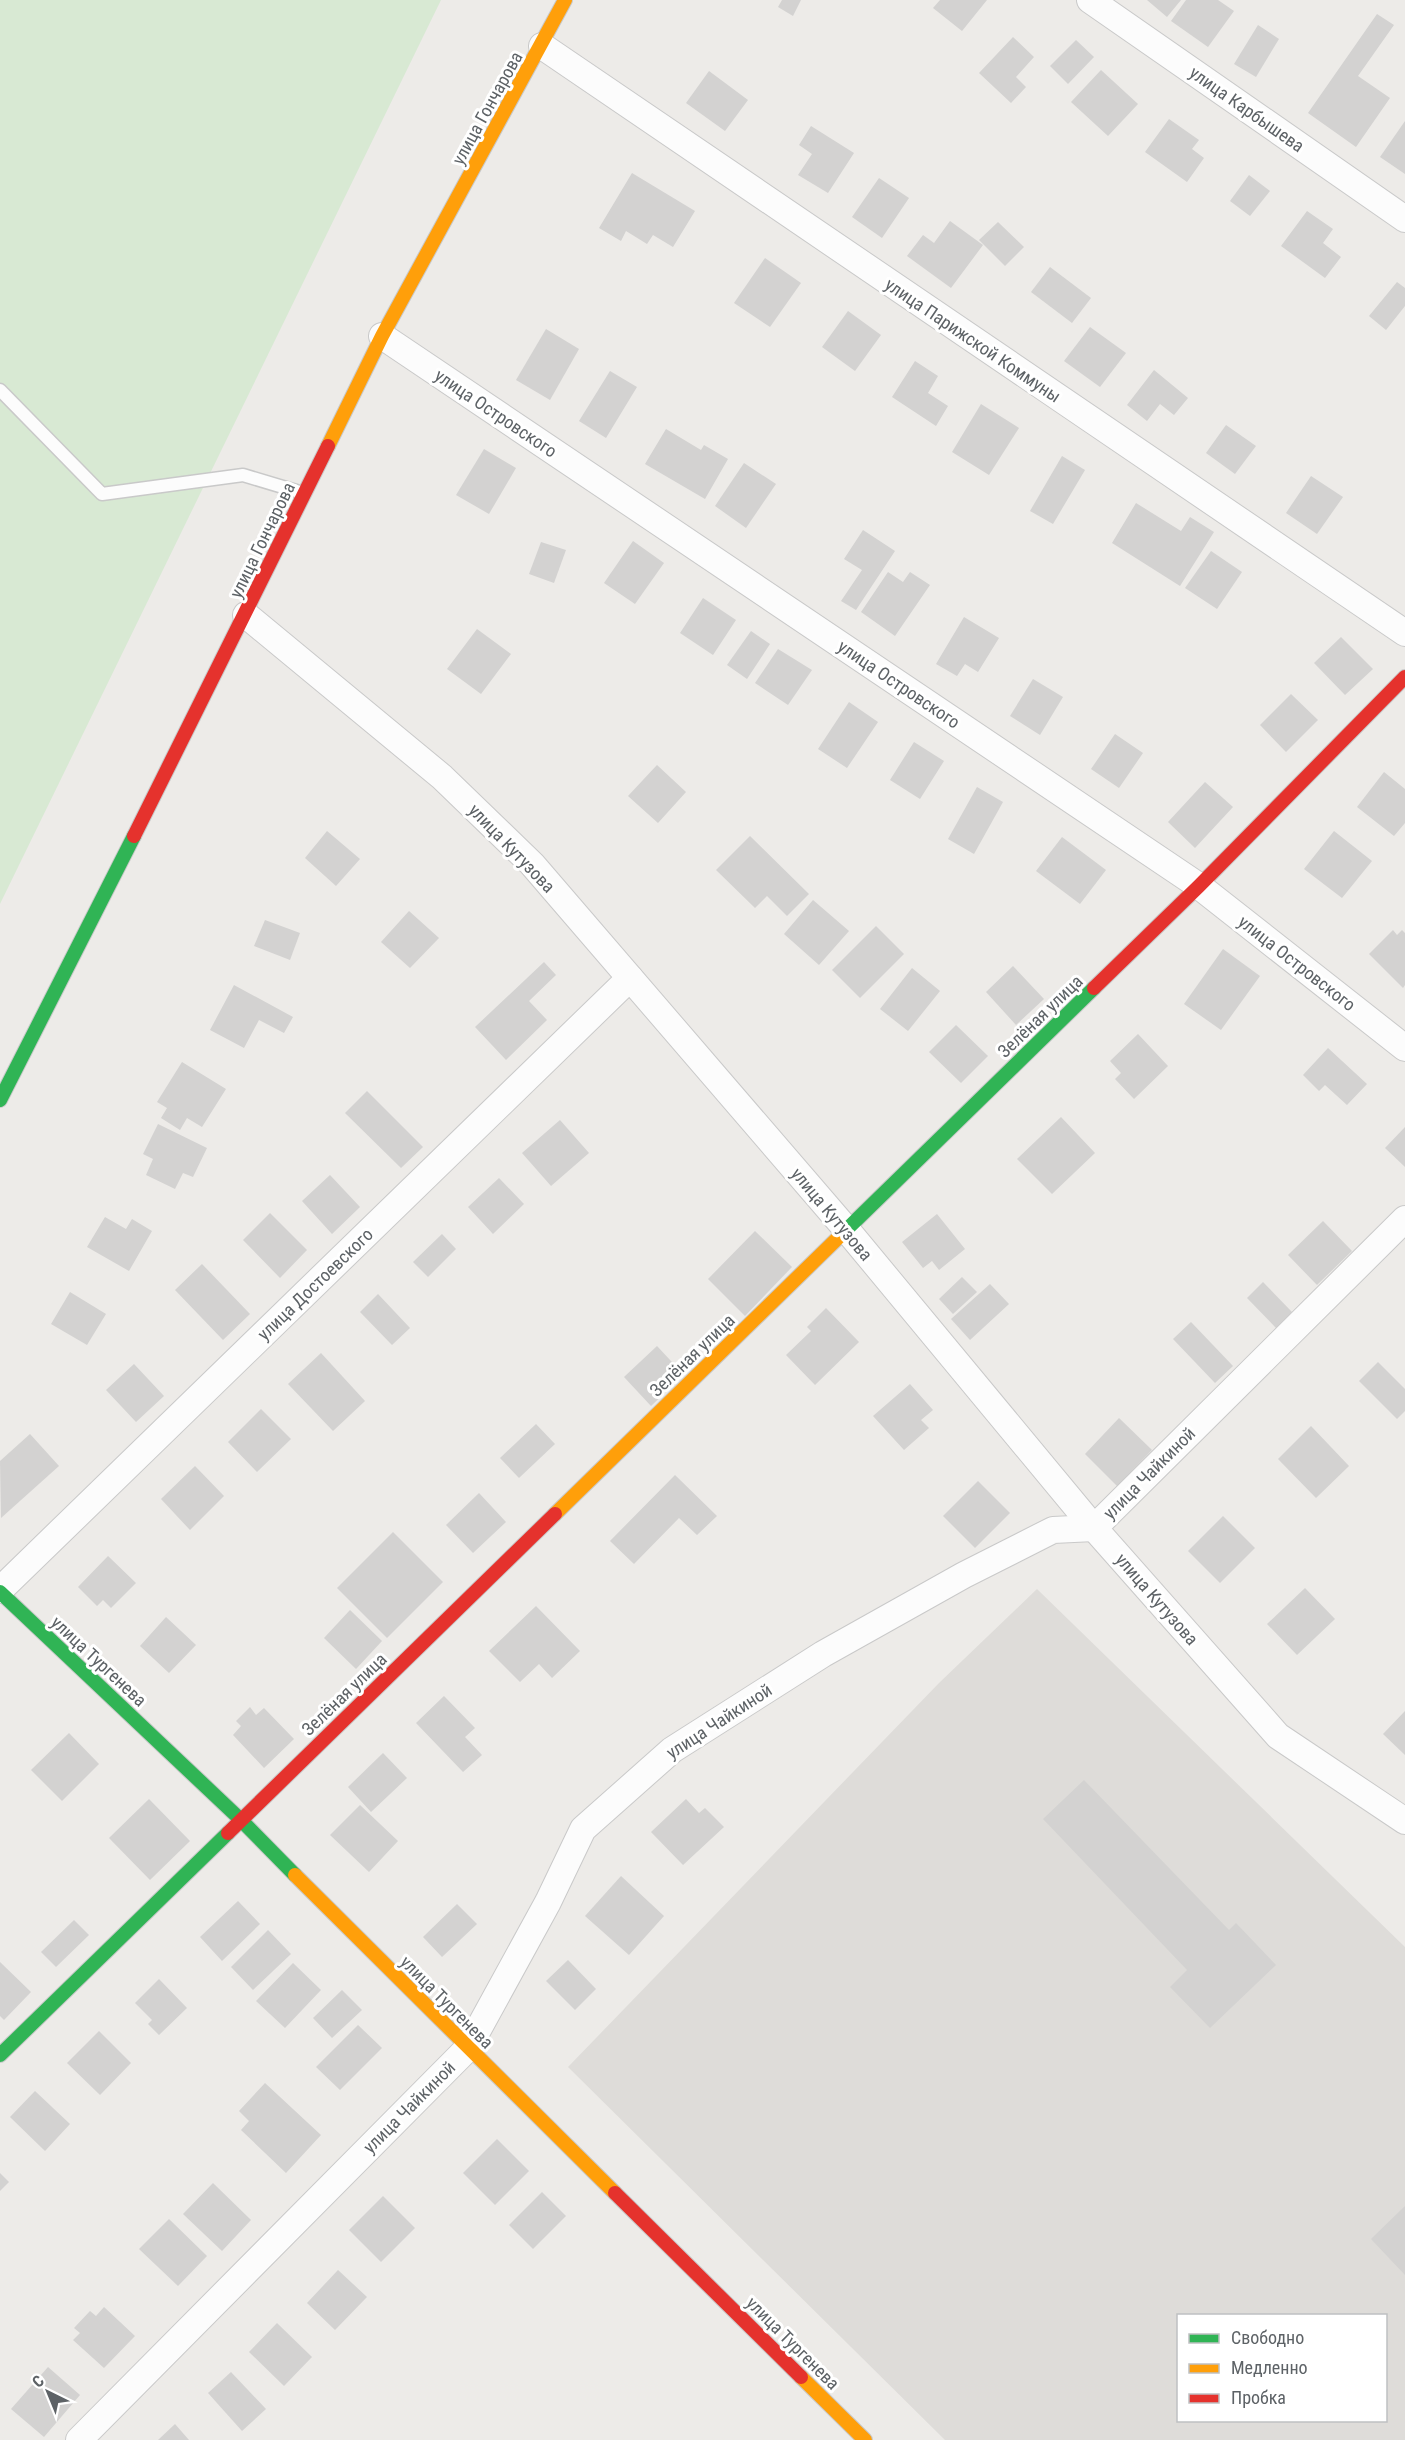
<svg xmlns="http://www.w3.org/2000/svg" width="1405" height="2440" font-family="'Roboto Condensed',sans-serif">
<style>
.industrial{fill:#dedcd9;fill-rule:evenodd}
.green{fill:#d8e9d3}
.building{fill:#d3d2d1}
.lines{fill:none;stroke-linecap:round;stroke-linejoin:round}
.lane-casing{stroke:#c9c9c9;stroke-width:15}
.street-casing{stroke:#c9c9c9;stroke-width:28}
.fast-casing{stroke:#c8c9c9;stroke-width:16}
.slow-casing{stroke:#c8c9c9;stroke-width:16}
.jam-casing{stroke:#c8c9c9;stroke-width:16}
.lane{stroke:#fcfcfc;stroke-width:12}
.street{stroke:#fcfcfc;stroke-width:26}
.fast{stroke:#30b455;stroke-width:14}
.slow{stroke:#ff9f0a;stroke-width:14}
.jam{stroke:#e5322d;stroke-width:14}
.labels{text-anchor:middle;dominant-baseline:central;stroke-width:6;stroke-linejoin:round;paint-order:stroke}
.street-label{font-size:18px;fill:#5d6266;stroke:#fff}
</style>
<rect width="100%" height="100%" fill="#edebe8"/>
<path class="industrial" d="M1037,1589L1405,1947V2440H945L568,2067L939,1683ZM1178,2316H1386V2420H1178Z"/>
<path class="green" d="M0,0H441L0,904Z"/>
<g class="building">
<path d="M782,0H801L793,16L778,7Z"/>
<path d="M940,0H987L962,31L933,8Z"/>
<path d="M1147,0H1181L1167,17Z"/>
<path d="M1186,0H1218L1234,11L1208,47L1171,21Z"/>
<path d="M1377,14L1394,25L1358,76L1390,98L1356,147L1308,113Z"/>
<path d="M1258,25L1279,39L1256,77L1234,64Z"/>
<path d="M1013,37L1034,57L1016,77L1026,87L1011,103L979,73Z"/>
<path d="M1076,40L1094,57L1068,84L1050,66Z"/>
<path d="M1101,70L1138,104L1108,136L1071,102Z"/>
<path d="M709,71L748,100L725,131L686,103Z"/>
<path d="M1169,119L1199,140L1192,149L1204,158L1187,182L1145,152Z"/>
<path d="M1405,121V174L1380,157Z"/>
<path d="M811,126L854,153L828,193L798,175L812,154L799,145Z"/>
<path d="M632,173L695,211L673,247L653,235L647,244L626,231L621,241L599,228Z"/>
<path d="M1249,175L1270,191L1250,216L1230,201Z"/>
<path d="M879,178L909,198L882,238L852,217Z"/>
<path d="M1307,211L1333,229L1323,243L1341,257L1325,278L1281,246Z"/>
<path d="M950,221L983,245L951,288L907,256L923,235L934,243Z"/>
<path d="M998,222L1024,247L1005,266L979,240Z"/>
<path d="M765,258L801,283L770,327L734,303Z"/>
<path d="M1050,267L1091,298L1072,323L1031,292Z"/>
<path d="M1397,282L1405,288V306L1386,330L1369,316Z"/>
<path d="M848,311L881,335L855,371L822,347Z"/>
<path d="M1090,327L1126,353L1100,387L1064,361Z"/>
<path d="M546,329L579,349L550,400L516,380Z"/>
<path d="M915,361L938,376L928,393L948,406L936,426L892,397Z"/>
<path d="M1154,370L1188,398L1174,415L1160,404L1147,421L1127,405Z"/>
<path d="M610,371L637,387L606,438L579,421Z"/>
<path d="M981,404L1019,428L989,475L952,452Z"/>
<path d="M1226,425L1256,446L1235,474L1206,453Z"/>
<path d="M666,429L701,450L704,445L728,459L705,499L645,464Z"/>
<path d="M484,449L516,468L489,514L456,495Z"/>
<path d="M1062,456L1085,470L1053,524L1030,511Z"/>
<path d="M744,463L776,484L746,528L715,506Z"/>
<path d="M1311,476L1343,497L1317,534L1286,513Z"/>
<path d="M1136,503L1181,531L1190,517L1214,532L1180,586L1112,543Z"/>
<path d="M863,530L895,551L856,610L841,601L862,570L844,559Z"/>
<path d="M633,541L664,563L635,604L604,583Z"/>
<path d="M541,542L566,550L554,583L529,574Z"/>
<path d="M1211,551L1242,572L1217,609L1185,588Z"/>
<path d="M888,572L903,582L910,572L930,585L895,636L861,612Z"/>
<path d="M703,598L736,620L713,655L680,633Z"/>
<path d="M964,617L999,638L978,672L965,664L957,676L936,664Z"/>
<path d="M477,629L511,654L481,694L447,669Z"/>
<path d="M751,631L770,644L747,679L727,665Z"/>
<path d="M1341,637L1373,669L1345,695L1314,663Z"/>
<path d="M778,649L812,670L788,705L755,683Z"/>
<path d="M1033,679L1063,697L1040,735L1010,716Z"/>
<path d="M1291,694L1318,720L1286,752L1260,725Z"/>
<path d="M849,702L878,722L847,768L818,749Z"/>
<path d="M1115,734L1143,753L1119,788L1091,769Z"/>
<path d="M914,742L944,761L920,799L890,780Z"/>
<path d="M657,765L686,792L658,823L628,796Z"/>
<path d="M1384,772L1405,789V823L1394,836L1357,807Z"/>
<path d="M1205,782L1233,807L1195,848L1168,822Z"/>
<path d="M977,787L1003,802L974,854L948,839Z"/>
<path d="M327,831L360,859L336,886L305,858Z"/>
<path d="M1334,831L1372,861L1342,898L1304,869Z"/>
<path d="M750,836L809,894L787,916L767,896L755,908L716,870Z"/>
<path d="M1062,837L1106,870L1080,904L1036,871Z"/>
<path d="M813,900L849,931L819,965L784,934Z"/>
<path d="M409,911L439,938L410,968L381,942Z"/>
<path d="M265,920L300,933L290,960L254,946Z"/>
<path d="M876,926L904,954L860,998L832,970Z"/>
<path d="M1393,930L1397,935L1402,930L1405,933V985L1403,988L1369,954Z"/>
<path d="M1223,949L1260,976L1221,1030L1184,1004Z"/>
<path d="M544,962L556,975L529,1001L547,1020L506,1060L475,1027Z"/>
<path d="M1013,966L1044,999L1016,1025L986,992Z"/>
<path d="M912,968L940,991L908,1031L880,1009Z"/>
<path d="M234,985L293,1017L284,1033L259,1020L244,1048L210,1030Z"/>
<path d="M956,1025L988,1056L961,1083L929,1052Z"/>
<path d="M1138,1034L1168,1066L1134,1099L1115,1079L1121,1073L1110,1061Z"/>
<path d="M1328,1048L1367,1084L1347,1105L1325,1085L1319,1091L1303,1075Z"/>
<path d="M182,1062L226,1089L202,1127L187,1118L180,1130L161,1118L167,1108L157,1102Z"/>
<path d="M367,1091L423,1147L401,1168L345,1113Z"/>
<path d="M1061,1117L1095,1153L1052,1194L1017,1159Z"/>
<path d="M560,1120L589,1153L551,1186L522,1153Z"/>
<path d="M158,1124L207,1148L193,1177L183,1173L175,1189L146,1175L153,1159L143,1154Z"/>
<path d="M1405,1127V1167L1385,1148Z"/>
<path d="M330,1175L360,1207L332,1234L302,1201Z"/>
<path d="M499,1178L524,1204L493,1234L468,1207Z"/>
<path d="M270,1213L307,1250L280,1278L243,1240Z"/>
<path d="M937,1214L965,1249L939,1270L932,1261L923,1268L902,1242Z"/>
<path d="M105,1217L126,1229L132,1219L152,1231L129,1271L87,1247Z"/>
<path d="M1323,1221L1352,1251L1317,1285L1288,1255Z"/>
<path d="M755,1231L792,1267L745,1316L708,1279Z"/>
<path d="M442,1234L456,1249L428,1277L413,1262Z"/>
<path d="M202,1264L250,1314L223,1340L175,1290Z"/>
<path d="M962,1277L977,1292L953,1314L939,1299Z"/>
<path d="M1263,1282L1292,1312L1276,1328L1247,1298Z"/>
<path d="M990,1284L1009,1304L970,1340L951,1319Z"/>
<path d="M70,1292L106,1314L87,1345L51,1324Z"/>
<path d="M378,1294L410,1328L392,1345L360,1312Z"/>
<path d="M826,1308L859,1342L815,1385L786,1355L811,1331L807,1327Z"/>
<path d="M1191,1322L1233,1366L1215,1383L1173,1339Z"/>
<path d="M657,1346L684,1375L651,1406L624,1377Z"/>
<path d="M321,1353L365,1401L333,1431L288,1384Z"/>
<path d="M1378,1362L1405,1389V1411L1397,1419L1359,1381Z"/>
<path d="M134,1364L164,1396L136,1422L106,1390Z"/>
<path d="M910,1384L933,1410L921,1420L929,1428L904,1450L873,1416Z"/>
<path d="M261,1409L291,1439L257,1472L228,1442Z"/>
<path d="M1119,1418L1152,1450L1117,1486L1085,1454Z"/>
<path d="M536,1424L555,1444L519,1478L500,1458Z"/>
<path d="M1311,1426L1349,1466L1316,1498L1278,1459Z"/>
<path d="M30,1434L59,1466L1,1518L0,1461Z"/>
<path d="M195,1466L224,1496L190,1530L161,1499Z"/>
<path d="M675,1475L717,1516L697,1535L679,1518L634,1564L610,1541Z"/>
<path d="M978,1481L1010,1513L975,1548L943,1516Z"/>
<path d="M479,1493L506,1522L473,1553L446,1525Z"/>
<path d="M1223,1516L1255,1548L1220,1583L1188,1551Z"/>
<path d="M393,1532L443,1582L387,1638L337,1588Z"/>
<path d="M108,1556L136,1583L111,1608L103,1600L97,1606L78,1587Z"/>
<path d="M1305,1588L1335,1619L1297,1655L1267,1624Z"/>
<path d="M536,1606L580,1651L552,1678L539,1664L520,1682L489,1651Z"/>
<path d="M350,1610L382,1641L356,1669L324,1638Z"/>
<path d="M166,1617L196,1645L169,1673L140,1646Z"/>
<path d="M444,1696L475,1728L465,1737L482,1755L463,1772L416,1723Z"/>
<path d="M250,1707L256,1715L264,1708L294,1739L264,1768L233,1735L241,1726L236,1721Z"/>
<path d="M1405,1711V1755L1383,1734Z"/>
<path d="M69,1733L99,1764L62,1801L31,1770Z"/>
<path d="M383,1753L407,1778L371,1812L348,1787Z"/>
<path d="M1084,1780L1229,1930L1236,1923L1276,1965L1210,2028L1170,1987L1187,1970L1043,1819Z"/>
<path d="M149,1799L190,1841L150,1880L109,1838Z"/>
<path d="M686,1799L699,1813L705,1808L724,1827L683,1865L651,1832Z"/>
<path d="M360,1805L398,1841L369,1872L330,1835Z"/>
<path d="M621,1876L664,1916L629,1955L585,1916Z"/>
<path d="M238,1901L260,1924L222,1961L200,1937Z"/>
<path d="M457,1904L477,1924L442,1957L423,1937Z"/>
<path d="M74,1920L89,1935L56,1967L41,1952Z"/>
<path d="M268,1930L291,1954L253,1990L231,1967Z"/>
<path d="M568,1960L596,1989L575,2010L546,1981Z"/>
<path d="M0,1962L31,1992L4,2020L0,2016Z"/>
<path d="M293,1963L321,1990L285,2028L256,2001Z"/>
<path d="M159,1979L187,2008L159,2035L148,2024L152,2020L135,2003Z"/>
<path d="M342,1990L362,2010L332,2038L313,2018Z"/>
<path d="M358,2025L382,2048L340,2090L316,2067Z"/>
<path d="M99,2031L131,2063L100,2095L67,2063Z"/>
<path d="M265,2083L321,2135L286,2173L241,2130L249,2121L239,2111Z"/>
<path d="M35,2091L70,2124L45,2151L10,2117Z"/>
<path d="M497,2139L529,2171L495,2205L463,2173Z"/>
<path d="M0,2173L9,2182L0,2191Z"/>
<path d="M213,2183L251,2220L222,2251L183,2214Z"/>
<path d="M542,2192L566,2216L533,2249L509,2225Z"/>
<path d="M383,2196L415,2228L381,2262L349,2230Z"/>
<path d="M1405,2206V2275L1371,2239Z"/>
<path d="M169,2219L207,2256L178,2286L139,2249Z"/>
<path d="M338,2270L367,2297L335,2330L307,2303Z"/>
<path d="M104,2307L135,2336L104,2368L73,2340L80,2333L74,2328L90,2311L96,2316Z"/>
<path d="M277,2323L312,2357L284,2386L249,2352Z"/>
<path d="M48,2367L80,2395L44,2437L11,2409Z"/>
<path d="M231,2372L266,2409L242,2431L208,2393Z"/>
<path d="M175,2424L189,2440H158Z"/>
</g>
<g class="lines">
<g class="lane-casing">
<path id="lane" d="M0,390L102,494L243,475L303,493"/>
</g>
<g class="street-casing">
<g id="street">
<path d="M1090,0L1405,219"/>
<path d="M542,46L1405,633"/>
<path d="M382,336L1199,886L1405,1048"/>
<path d="M246,615L442,777L532,864L847,1230L1094,1528L1278,1736L1405,1821"/>
<path d="M0,1590L630,978"/>
<path d="M79,2440L468,2048L548,1902L583,1829L672,1750L823,1654L964,1575L1053,1530L1094,1528L1405,1219"/>
</g>
</g>
<g class="fast-casing">
<g id="fast">
<path d="M0,1100L134,836"/>
<path d="M844,1232L1094,988"/>
<path d="M0,1592L241,1820L295,1875"/>
<path d="M0,2055L228,1833"/>
</g>
</g>
<g class="slow-casing">
<g id="slow">
<path d="M328,446L382,336L565,0"/>
<path d="M555,1514L844,1232"/>
<path d="M295,1875L615,2193"/>
<path d="M801,2377L865,2440"/>
</g>
</g>
<g class="jam-casing">
<g id="jam">
<path d="M134,836L328,446"/>
<path d="M1094,988L1199,886L1405,677"/>
<path d="M228,1833L555,1514"/>
<path d="M615,2193L801,2377"/>
</g>
</g>
<use href="#lane" class="lane"/>
<use href="#street" class="street"/>
<use href="#fast" class="fast"/>
<use href="#slow" class="slow"/>
<use href="#jam" class="jam"/>
</g>
<g class="labels">
<g class="street-label">
<text transform="translate(487 108) rotate(-61)">улица Гончарова</text>
<text transform="translate(1247 109) rotate(35)">улица Карбышева</text>
<text transform="translate(973 340) rotate(34)">улица Парижской Коммуны</text>
<text transform="translate(496 413) rotate(34)">улица Островского</text>
<text transform="translate(262 540) rotate(-64)">улица Гончарова</text>
<text transform="translate(899 684) rotate(34)">улица Островского</text>
<text transform="translate(512 848) rotate(46)">улица Кутузова</text>
<text transform="translate(1297 963) rotate(38)">улица Островского</text>
<text transform="translate(1040 1016) rotate(-44)">Зелёная улица</text>
<text transform="translate(832 1214) rotate(50)">улица Кутузова</text>
<text transform="translate(315 1284) rotate(-44)">улица Достоевского</text>
<text transform="translate(692 1355) rotate(-44)">Зелёная улица</text>
<text transform="translate(1149 1473) rotate(-45)">улица Чайкиной</text>
<text transform="translate(1157 1599) rotate(49)">улица Кутузова</text>
<text transform="translate(99 1661) rotate(43)">улица Тургенева</text>
<text transform="translate(344 1694) rotate(-44)">Зелёная улица</text>
<text transform="translate(719 1721) rotate(-33)">улица Чайкиной</text>
<text transform="translate(447 2002) rotate(45)">улица Тургенева</text>
<text transform="translate(409 2107) rotate(-45)">улица Чайкиной</text>
<text transform="translate(793 2343) rotate(45)">улица Тургенева</text>
</g>
</g>
<rect x="1177" y="2314" width="210" height="108" fill="#ffffff" stroke="#bec0c2" stroke-width="1.5"/>
<rect x="1189" y="2334" width="30" height="9" fill="#30b455" stroke="#bec0c2" stroke-width="1.5"/>
<text x="1231" y="2344" font-size="18" fill="#5d6266">Свободно</text>
<rect x="1189" y="2364" width="30" height="9" fill="#ff9f0a" stroke="#bec0c2" stroke-width="1.5"/>
<text x="1231" y="2374" font-size="18" fill="#5d6266">Медленно</text>
<rect x="1189" y="2394" width="30" height="9" fill="#e5322d" stroke="#bec0c2" stroke-width="1.5"/>
<text x="1231" y="2404" font-size="18" fill="#5d6266">Пробка</text>
<g transform="translate(48 2392) rotate(317)" stroke="#ffffff" stroke-width="4.5" paint-order="stroke">
<path d="M0-4.5L10 22L0 15L-10 22Z" fill="#5d6266"/>
<text y="-9" font-size="16" font-weight="bold" text-anchor="middle" fill="#5d6266">С</text>
</g>
</svg>
